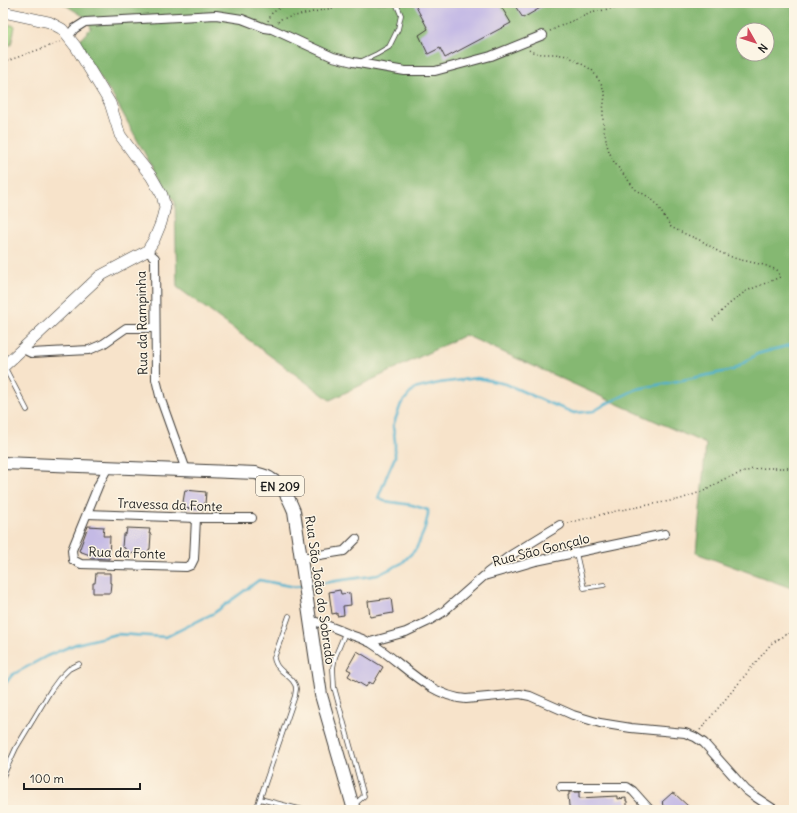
<svg xmlns="http://www.w3.org/2000/svg" width="797" height="813" font-family="Delius,sans-serif">
<style>
.green{fill:#a7d785;stroke:#627a50}
.forest{fill:#85b872;stroke:#506a47;fill-rule:evenodd}
.lines{fill:none;stroke-linecap:round;stroke-linejoin:round}
.stream{stroke:#4fb1ce;stroke-width:2.5}
.building{fill:#c4bae5}
.lane-casing{stroke:#3d3a36;stroke-width:5.5}
.street-casing{stroke:#3d3a36;stroke-width:10}
.secondary-casing{stroke:#3d3a36;stroke-width:12}
.primary-casing{stroke:#3d3a36;stroke-width:14}
.path{stroke:#3d3a36;stroke-width:1.5;stroke-dasharray:1 3;stroke-linecap:butt}
.lane{stroke:#fff;stroke-width:4}
.street{stroke:#fff;stroke-width:8}
.secondary{stroke:#fff;stroke-width:11}
.primary{stroke:#fff;stroke-width:12}
.labels{text-anchor:middle;dominant-baseline:central;stroke-width:3;stroke-linejoin:round;paint-order:stroke}
.shield{fill:#fcf5e5;stroke:#5f5d58;stroke-width:1}
.shield-label{font-size:12px;font-weight:bold;fill:#1c1c1c}
.street-label{font-size:13px;fill:#1c1c1c;stroke:#fcf5e5}
</style>
<rect width="100%" height="100%" fill="#fcf5e5"/>
<filter id="ink" filterUnits="userSpaceOnUse"><feTurbulence type="fractalNoise" baseFrequency=".025" numOctaves="2"/><feDisplacementMap in="SourceGraphic" scale="8" xChannelSelector="R" yChannelSelector="G"/><feConvolveMatrix kernelMatrix="1 2 1 2 8 2 1 2 1" color-interpolation-filters="sRGB"/></filter>
<filter id="wash" filterUnits="userSpaceOnUse"><feTurbulence type="fractalNoise" baseFrequency=".012" numOctaves="4" result="noise"/><feDisplacementMap in="SourceGraphic" scale="16" xChannelSelector="R" yChannelSelector="G"/><feGaussianBlur stdDeviation="0.9" result="paint"/><feColorMatrix in="noise" values="0 0 0 0 0 0 0 0 0 0 0 0 0 0 0 0 0 1.4 0 .05"/><feComposite in="paint" operator="in"/></filter>
<g filter="url(#wash)">
<rect width="100%" height="100%" fill="#f7e3ca"/>
<path class="green" d="M3,23L15,26L11,45L3,44Z"/>
<path class="forest" d="M62,3H794V589L696,553L706,444L465,335L330,400L177,287L175,202L156,174L116,101L77,43L91,28L88,19ZM743,30H767V54H743Z"/>
<g class="lines">
<g class="stream">
<path d="M308,585L378,575L402,563L416,549L424,531L428,515V510L412,505L384,501L378,498L387,475L395,457V441L393,426L401,404L414,389L439,383L477,378L506,384L549,403L574,413L594,411L604,405L637,389L733,370L757,354L794,344"/>
<path d="M3,687L12,675L47,656L76,644L117,634L166,637L214,613L259,580L295,587L301,586"/>
</g>
</g>
<g id="blocks">
<g class="building">
<path d="M414,3H499L511,23L445,58L440,48L428,54L419,35L428,29Z"/>
<path d="M513,3H549L523,18Z"/>
<path d="M185,490L206,492L205,504H204V510L184,508V502H183Z"/>
<path d="M88,526L104,527L103,536H110L109,559L90,558V555L79,551Z"/>
<path d="M127,528L150,529L149,534H151L150,549H149V554L125,553V548L122,547L123,535H125V533L126,534Z"/>
<path d="M96,573H110V583H111L110,593H93V583H95Z"/>
<path d="M340,590L341,594L350,593L351,605L343,606L344,615L337,616V613L332,614L329,592Z"/>
<path d="M391,598L393,613L370,617L368,601Z"/>
<path d="M357,651L383,667L373,684L369,682L366,687L348,676L351,671L347,669Z"/>
<path d="M569,792H579V798L617,796V799L626,798V801H627V810H570V807L569,806L568,795H569Z"/>
<path d="M672,793L674,794H675L688,806L686,810H662L665,807L662,804L663,803L662,802Z"/>
</g>
</g>
</g>
<g filter="url(#ink)">
<use href="#blocks" fill-opacity="0" stroke="#3d3a36" stroke-width="1"/>
<g class="lines">
<g class="lane-casing">
<g id="lane">
<path d="M360,62L377,54L389,47L398,29L401,15L396,3"/>
<path d="M4,366L27,410"/>
<path d="M576,553L584,588L604,585"/>
<path d="M345,633L335,657L333,668L334,687L364,796L355,804"/>
<path d="M3,776L16,748L51,690L59,679L69,669L79,664"/>
<path d="M260,799L303,810"/>
<path d="M256,810L295,696C295,695 296,690 296,689C296,678 280,673 276,664C275,662 274,660 274,658L289,616"/>
</g>
</g>
<g class="street-casing">
<g id="street">
<path d="M68,37L74,29L85,22L216,15L242,19L265,28L272,29L333,57L353,62L405,71H435L491,56L543,35"/>
<path d="M147,251L155,258L156,379L161,400L186,470"/>
<path d="M23,349L31,353L89,350L103,344L126,328H155"/>
<path d="M108,467L99,484L72,550L73,560L81,564L186,567L191,565L194,559L196,518"/>
<path d="M87,514L196,518H252"/>
<path d="M301,558L344,551L356,539"/>
<path d="M487,573L511,555L560,525"/>
<path d="M310,620C324,624 338,629 351,635C358,637 365,640 371,643C402,662 428,696 466,699L520,694L530,696L573,715L600,723L631,728L685,733L695,737L704,743L746,790L754,796L775,810"/>
<path d="M370,642L406,632L427,622L443,612L484,576L536,561L665,534"/>
<path d="M561,787H627L633,791L650,810"/>
</g>
</g>
<g class="secondary-casing">
<path id="secondary" d="M3,12L49,22L62,29L76,47L110,103L120,135L136,157L151,176L162,195L165,207L161,223L154,240L147,251L100,276L3,367"/>
</g>
<g class="primary-casing">
<path id="primary" d="M3,463L256,473C261,475 267,476 271,479C283,485 289,499 294,511L321,695L354,810"/>
</g>
<g class="path">
<path d="M268,21L272,13L287,3"/>
<path d="M278,22L281,19L332,8L342,3"/>
<path d="M550,31L567,23L591,13L634,3"/>
<path d="M529,50L532,52L542,54H555L568,56L592,70L602,85L605,95L603,111V125L608,149L614,162L635,189L647,196L655,202L671,227L683,233L702,241L719,252L737,259L764,265L777,270L780,277L771,281L746,291L728,305L711,322"/>
<path d="M3,62L10,60L60,42"/>
<path d="M568,523L616,511L681,499L706,490L724,479L753,469L767,468H794"/>
<path d="M700,730L771,644L786,634L794,631"/>
</g>
<use href="#lane" class="lane"/>
<use href="#street" class="street"/>
<use href="#secondary" class="secondary"/>
<use href="#primary" class="primary"/>
</g>
</g>
<g class="labels">
<rect class="shield" x="256" y="476" width="48" height="20" rx="3"/>
<g class="shield-label">
<text x="280" y="486">EN 209</text>
</g>
<g class="street-label">
<text transform="translate(142 323) rotate(-91)">Rua da Rampinha</text>
<text transform="translate(170 505) rotate(2)">Travessa da Fonte</text>
<text transform="translate(541 550) rotate(-14)">Rua São Gonçalo</text>
<text transform="translate(127 553) rotate(2)">Rua da Fonte</text>
<text transform="translate(320 590) rotate(82)">Rua São João do Sobrado</text>
</g>
</g>
<rect width="797" height="813" fill="none" stroke="#fcf5e5" stroke-width="16"/>
<g transform="translate(755 42) rotate(129)"><circle r="19" fill="#fcf5e5" stroke="#a29e95"/>
<path d="M0-3L7 15L0 10L-7 15Z" fill="#d1495b"/>
<text y="-6" font-size="11" font-weight="bold" text-anchor="middle" fill="#1c1c1c">N</text>
</g>
<path d="M24 783v6h116v-6" fill="none" stroke="#1c1c1c" stroke-width="2"/>
<text x="30" y="783" font-size="12" fill="#1c1c1c" stroke="#fcf5e5" stroke-width="3" paint-order="stroke">100 m</text>
</svg>
